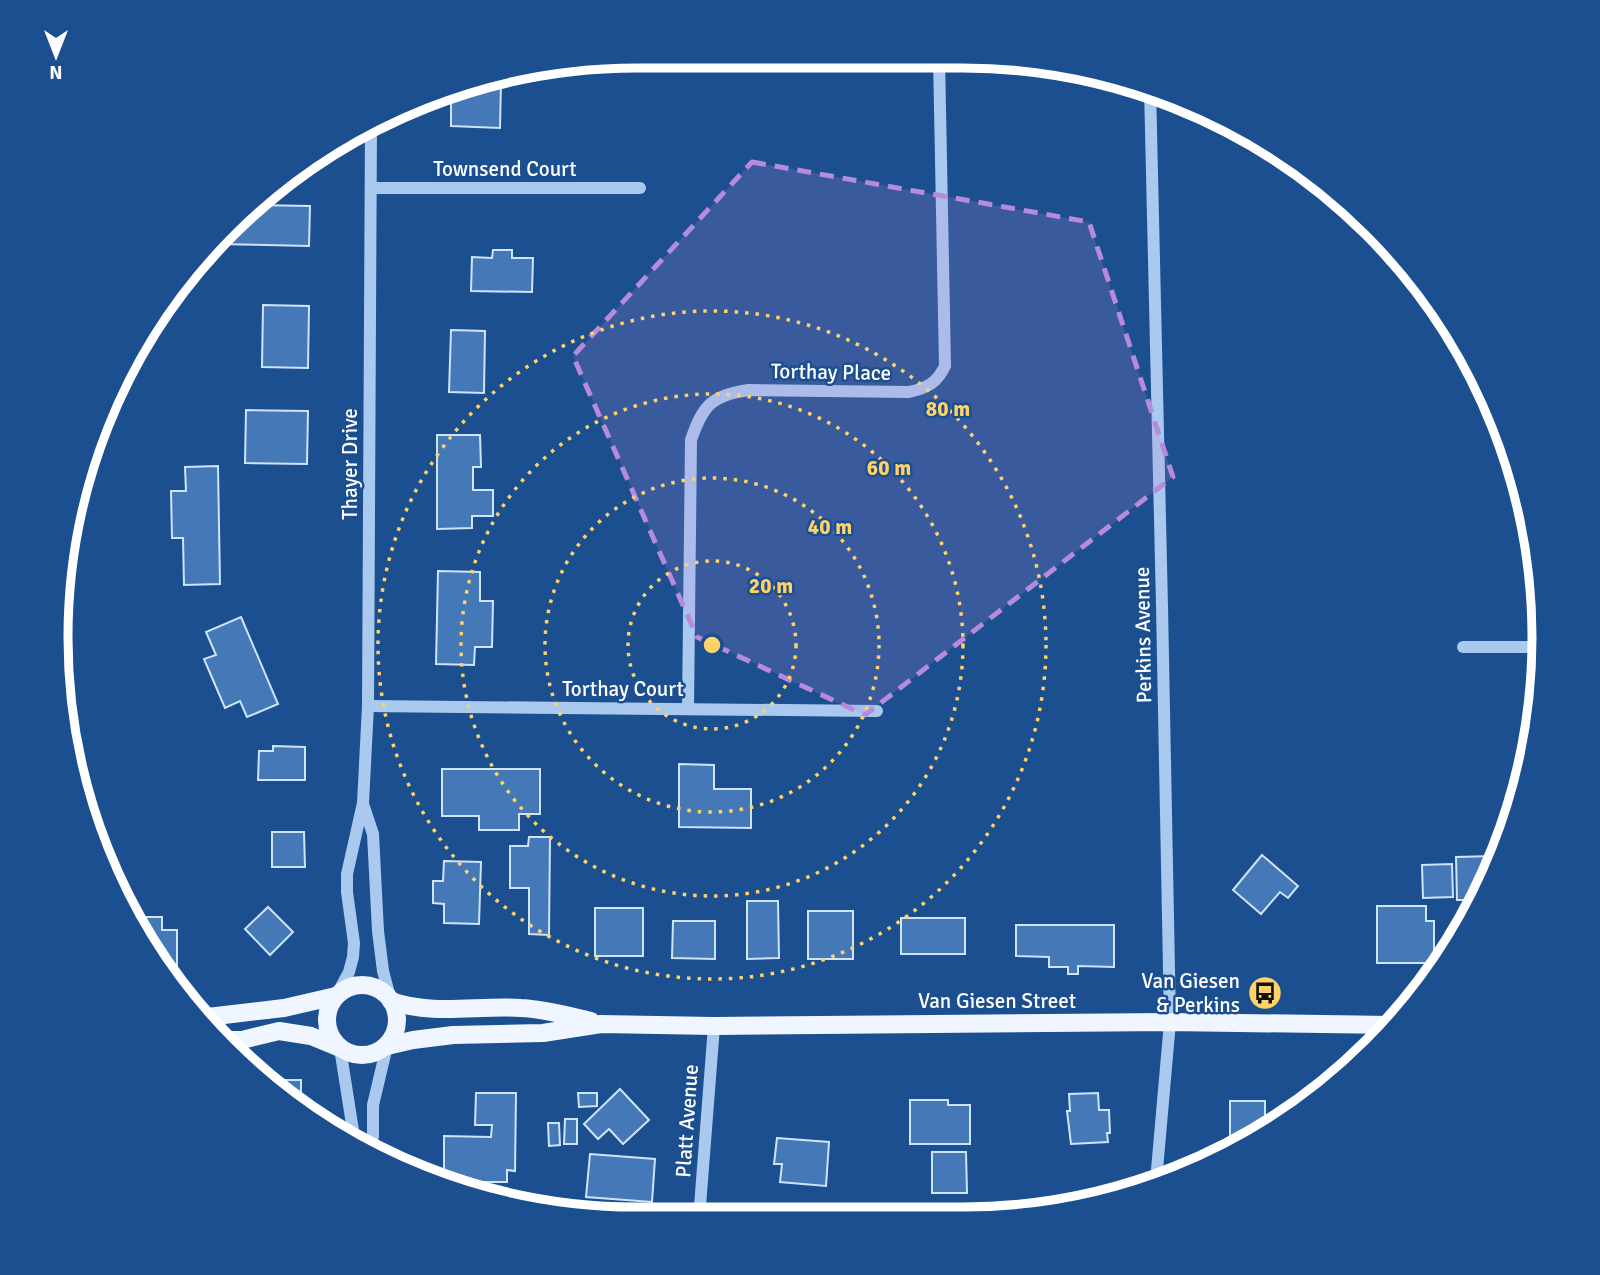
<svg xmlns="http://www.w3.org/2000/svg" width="1600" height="1275" font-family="Signika,sans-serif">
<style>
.building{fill:#4478b7;stroke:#cfe3fa;stroke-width:2}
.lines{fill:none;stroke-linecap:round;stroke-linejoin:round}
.minor{stroke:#a9c9ee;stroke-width:12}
.major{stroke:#f0f6ff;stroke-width:18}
.marked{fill:#b68bdc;fill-opacity:0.2;stroke:#b68bdc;stroke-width:5;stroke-dasharray:14 9;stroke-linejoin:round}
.ring{fill:none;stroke:#ffd166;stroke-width:3.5;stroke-dasharray:3.5 7}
.labels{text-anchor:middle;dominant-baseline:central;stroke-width:5;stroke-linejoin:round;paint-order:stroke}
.street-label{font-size:21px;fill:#fff;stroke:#1b4f8f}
.poi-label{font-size:21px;fill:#fff;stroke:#1b4f8f;text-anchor:end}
.rim{fill:none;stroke:#fff;stroke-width:9}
.centre{fill:#ffd166;stroke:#1b4f8f;stroke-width:3.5}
.ring-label{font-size:21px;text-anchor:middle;font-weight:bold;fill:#ffd166;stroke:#1b4f8f;stroke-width:5;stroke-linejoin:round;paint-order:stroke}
</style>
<rect width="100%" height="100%" fill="#1b4f8f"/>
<g class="building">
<path d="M475,81L501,82L500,128L451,126V91Z"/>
<path d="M254,205L310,206L309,246L215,244V241L227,226Z"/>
<path d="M493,250H512V258H533L532,292L471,291L472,257L492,258Z"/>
<path d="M263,305L309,306L308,368L262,367Z"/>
<path d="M451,330L485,331L484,393L449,392Z"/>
<path d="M246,410L308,411L307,464L245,463Z"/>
<path d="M437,435H480L481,467H473V490H493V516H472V528L437,529Z"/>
<path d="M218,466L220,584L184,585L183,538H172L171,491H186L185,467Z"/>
<path d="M438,571L480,572V601H493L492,647H475L474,665L436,664Z"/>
<path d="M241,617L278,704L247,717L240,701L225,708L204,659L216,655L206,632Z"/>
<path d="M273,746L305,747V780H258L259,751H273Z"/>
<path d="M679,764L714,765V789H751V828L679,827Z"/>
<path d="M442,769H540V814H519V830H479V816H442Z"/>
<path d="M272,832H304L305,867H272Z"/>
<path d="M529,837H550L549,935L529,934V888H510V846H528Z"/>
<path d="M1262,855L1298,886L1288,898L1280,892L1261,914L1233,890Z"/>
<path d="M1493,856V870L1481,900H1457L1456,857Z"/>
<path d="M444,861L481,862L479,924L444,923V904L433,903V881H443Z"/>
<path d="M1452,864L1453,897L1423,898L1422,865Z"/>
<path d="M747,901H778L779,958L747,959Z"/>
<path d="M1377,906H1426V921H1434V963H1377Z"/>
<path d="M268,907L293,932L270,955L245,929Z"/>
<rect x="595" y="908" width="48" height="48"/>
<rect x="808" y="911" width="45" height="48"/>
<path d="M132,917H162V930H177V968H162L134,928Z"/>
<rect x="901" y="918" width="64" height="36"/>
<path d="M673,921H715V959L672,958Z"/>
<path d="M1016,925H1114V967L1078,966V974H1068V967H1049V957L1016,956Z"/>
<path d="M268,1080H301V1109Z"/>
<path d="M620,1089L649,1120L623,1144L609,1129L598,1139L584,1124Z"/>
<path d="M476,1093H516L515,1171L507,1170V1182H444V1136L491,1137L492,1125H475Z"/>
<path d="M578,1093H597V1106L579,1107Z"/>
<path d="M1098,1093L1099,1110H1109L1110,1133H1107L1108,1142L1071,1144L1067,1111H1070L1069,1094Z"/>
<path d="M910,1100H948V1105H970V1144H910Z"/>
<path d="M1230,1101H1265V1133L1253,1141L1230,1151Z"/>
<path d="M565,1119H577V1144H564Z"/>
<path d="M548,1123H559L560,1145L549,1146Z"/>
<path d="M777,1138L829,1142L826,1186L780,1182L782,1164H774Z"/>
<path d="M932,1152H966L967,1193H932Z"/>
<path d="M590,1154L655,1159L652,1202L586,1197Z"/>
</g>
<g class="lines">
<g class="minor">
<path d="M1150,87L1162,606L1170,1022L1156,1181"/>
<path d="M371,188H640"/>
<path d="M1463,647H1542"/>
<path d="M368,706L877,711"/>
<path d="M688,709L691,440C703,405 712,395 749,390L909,392C927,388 937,383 945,366L939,57"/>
<path d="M363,804L373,834L378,931L383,971L391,1001"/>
<path d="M336,996L349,972L353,957L354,943L347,892V874L363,803L368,706L371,124"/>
<path d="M340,1048L355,1143"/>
<path d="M370,1151L373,1136V1105L387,1046"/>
<path d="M699,1219L714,1026"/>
</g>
<g class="major">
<circle cx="362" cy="1020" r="35"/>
<path d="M391,1001C434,1016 477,1005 521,1008C545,1009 568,1016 591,1021"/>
<path d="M199,1018L284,1008L336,996"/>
<path d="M222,1040H242L279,1031L311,1036L340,1048"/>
<path d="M387,1046L413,1040L453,1035L543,1033L601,1024L714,1026L1170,1022L1392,1025"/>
</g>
</g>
<path class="marked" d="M752,162L1089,222L1173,477L865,715L697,637L573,356Z"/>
<g class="ring">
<circle cx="712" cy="645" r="84"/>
<circle cx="712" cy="645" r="167"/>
<circle cx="712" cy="645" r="251"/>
<circle cx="712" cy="645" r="334"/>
</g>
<defs>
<g id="bus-disc" transform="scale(1.75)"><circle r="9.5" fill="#ffd166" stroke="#1b4f8f"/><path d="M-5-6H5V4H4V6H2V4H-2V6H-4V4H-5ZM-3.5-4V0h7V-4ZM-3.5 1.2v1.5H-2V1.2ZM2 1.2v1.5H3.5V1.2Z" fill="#111"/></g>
</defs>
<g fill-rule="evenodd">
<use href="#bus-disc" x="1265" y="993"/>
</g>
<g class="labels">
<g class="street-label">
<text x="505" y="169">Townsend Court</text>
<text transform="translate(831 372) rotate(1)">Torthay Place</text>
<text transform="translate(350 464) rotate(-90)">Thayer Drive</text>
<text transform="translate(1143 635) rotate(-91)">Perkins Avenue</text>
<text x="623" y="689">Torthay Court</text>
<text x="997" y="1001">Van Giesen Street</text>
<text transform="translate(687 1121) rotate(-86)">Platt Avenue</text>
</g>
<g class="poi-label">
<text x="1240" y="981">Van Giesen<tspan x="1240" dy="24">&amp; Perkins</tspan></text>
</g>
</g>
<path d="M0 0H1600V1275H0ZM637 68H963A569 569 0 0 1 1532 637V638A569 569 0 0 1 963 1207H637A569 569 0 0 1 68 638V637A569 569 0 0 1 637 68Z" fill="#1b4f8f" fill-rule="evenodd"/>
<path class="rim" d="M637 68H963A569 569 0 0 1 1532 637V638A569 569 0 0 1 963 1207H637A569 569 0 0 1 68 638V637A569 569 0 0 1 637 68Z"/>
<circle cx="712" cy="645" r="10" class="centre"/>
<g class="ring-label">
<text x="948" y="416">80 m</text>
<text x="889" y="475">60 m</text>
<text x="830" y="534">40 m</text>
<text x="771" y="593">20 m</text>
</g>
<g transform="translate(56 56) rotate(180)" stroke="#1b4f8f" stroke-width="5" paint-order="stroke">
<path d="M0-5L12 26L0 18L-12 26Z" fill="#ffffff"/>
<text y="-10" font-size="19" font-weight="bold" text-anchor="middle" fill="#ffffff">N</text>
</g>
</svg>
